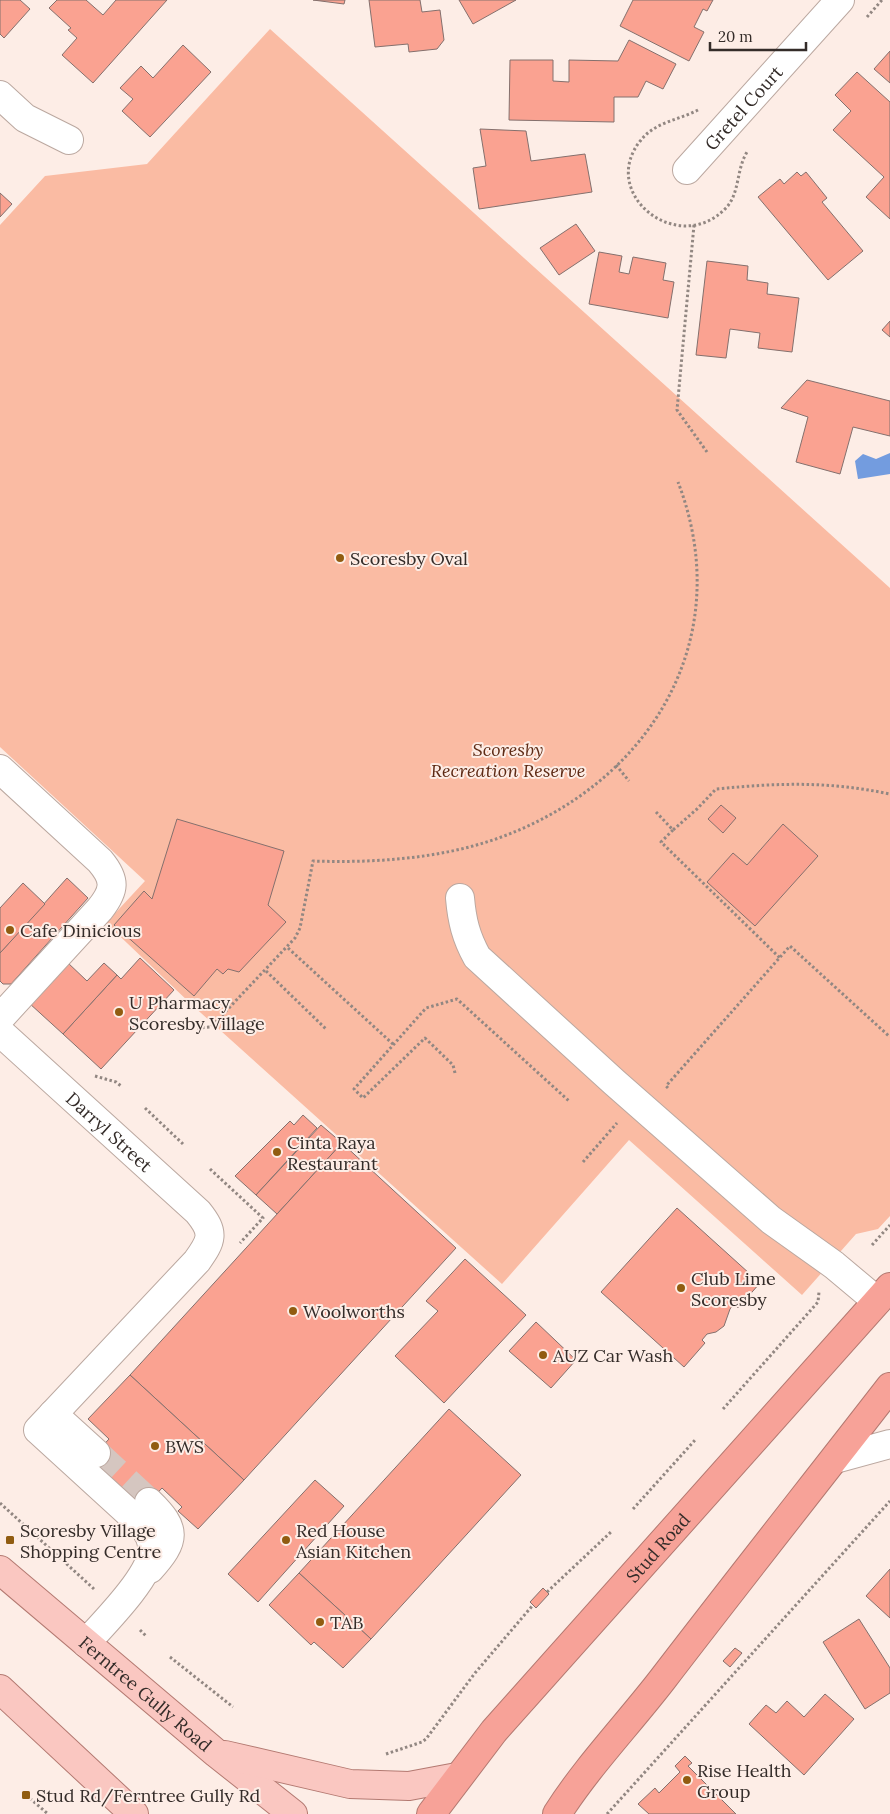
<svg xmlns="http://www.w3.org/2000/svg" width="890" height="1814" font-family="Lora,serif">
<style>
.green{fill:#fabba3}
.water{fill:#739cdf}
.building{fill:#faa291;stroke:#84706d}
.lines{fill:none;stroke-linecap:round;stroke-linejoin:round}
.minor-tunnel{stroke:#d5c6c0;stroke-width:28;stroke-dasharray:28 14;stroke-linecap:butt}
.minor-casing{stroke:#bba8a0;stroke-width:30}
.major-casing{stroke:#b37971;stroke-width:30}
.highway-casing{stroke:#b37971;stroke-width:30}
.path{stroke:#928782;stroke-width:3;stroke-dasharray:2.5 2.5;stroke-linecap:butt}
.minor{stroke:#fff;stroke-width:28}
.major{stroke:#fac7c1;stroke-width:28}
.highway{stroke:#f7a298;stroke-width:28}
.poi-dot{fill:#915c10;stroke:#fdede6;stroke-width:2}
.labels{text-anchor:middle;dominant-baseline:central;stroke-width:4;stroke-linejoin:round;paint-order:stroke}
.street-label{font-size:18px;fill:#342c29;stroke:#fdede6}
.poi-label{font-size:18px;fill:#342c29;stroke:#fdede6;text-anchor:start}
.park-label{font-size:18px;font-style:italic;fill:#5e2a14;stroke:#fdede6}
</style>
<rect width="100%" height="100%" fill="#fdede6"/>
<path class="green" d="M270,29L890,588V1216L878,1229L856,1234L802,1295L629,1140L502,1284L191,1004L106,923L145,881L0,747V225L45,176L147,164Z"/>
<path class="water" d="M890,453V474L858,479L855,461L863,454L876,459Z"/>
<g class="building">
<path d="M0,0H20L30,9L4,38L0,34Z"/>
<path d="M57,0H86L103,15L116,0H167L93,83L62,55L77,38L68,30L71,28L49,8Z"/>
<path d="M313,0H345L344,4Z"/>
<path d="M369,0H420L422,12L440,10L444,40L437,49L409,52L408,44L375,47Z"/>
<path d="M459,0H516L473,24Z"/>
<path d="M633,0H713L707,11L703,9L694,27L704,32L689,61L620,26Z"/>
<path d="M629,40L676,64L663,89L646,81L638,97H614V122L509,120L510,60H553V81L569,82V60L618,61Z"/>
<path d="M183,45L211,72L150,137L122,111L133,99L120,88L141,66L153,78Z"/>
<path d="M890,51V83L874,69Z"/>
<path d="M857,72L890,102V219L866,197L884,177L833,130L851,111L835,95Z"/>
<path d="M480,129L526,131L531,161L585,154L592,192L479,209L473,168L486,166Z"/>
<path d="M797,172L801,176L806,172L827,198L822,202L863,251L828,280L758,197L780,179L784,184Z"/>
<path d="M0,193L12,204L0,217Z"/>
<path d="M576,224L595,251L559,275L540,248Z"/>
<path d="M599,252L622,256L619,272L629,274L633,257L666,263L663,280L674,282L668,318L589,304Z"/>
<path d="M707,261L748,266L747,280L768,283L767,294L799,298L792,352L758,348L760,333L730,329L726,358L696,355Z"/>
<path d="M890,321V337L882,330Z"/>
<path d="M807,380L890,401V436L853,427L840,474L796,462L808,417L781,408Z"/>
<path d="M721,805L736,818L723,833L708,819Z"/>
<path d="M177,819L284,851L268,905L286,922L239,972L228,969L223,974L217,969L194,996L114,925L144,891L152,899Z"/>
<path d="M783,824L818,856L755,926L707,882L733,853L747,865Z"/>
<path d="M67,878L88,898L11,984H3L0,981V953Z"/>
<path d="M23,883L45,904L0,953V908Z"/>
<path d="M140,958L174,990L101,1069L63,1034L117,975L121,979Z"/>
<path d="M67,962L87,981L104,963L117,975L63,1034L29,1003Z"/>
<path d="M303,1115L317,1128L256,1195L235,1176L290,1121L294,1125Z"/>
<path d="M321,1125L342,1143L277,1214L256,1195Z"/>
<path d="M342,1143L456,1248L244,1480L130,1375Z"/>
<path d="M677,1208L760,1283L738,1308L734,1304L730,1309L724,1326L716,1332L707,1334L702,1340L705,1343L684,1367L601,1292Z"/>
<path d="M465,1259L526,1315L444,1403L395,1356L438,1311L426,1301Z"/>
<path d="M536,1322L576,1360L551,1388L509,1351Z"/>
<path d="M130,1375L244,1480L198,1529L178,1511L182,1507L162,1488L138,1514L85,1465L109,1439L88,1419Z"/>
<path d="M449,1409L521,1475L371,1639L299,1573Z"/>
<path d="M315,1480L344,1506L258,1602L228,1574Z"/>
<path d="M890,1569V1618L866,1596Z"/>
<path d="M299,1573L371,1639L343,1668L314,1642L311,1645L269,1605Z"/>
<path d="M543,1588L549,1594L536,1608L530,1602Z"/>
<path d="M859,1619L890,1668V1693L865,1709L823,1642Z"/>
<path d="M735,1648L742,1653L730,1667L723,1661Z"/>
<path d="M825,1694L854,1719L804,1775L749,1724L766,1705L776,1713L787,1701L804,1717Z"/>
<path d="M685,1756L692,1763L688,1766L736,1814H649L638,1804L655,1788L659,1793L680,1772L675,1766Z"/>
</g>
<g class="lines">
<path class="minor-tunnel" d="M96,1453L149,1502"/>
<g class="minor-casing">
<g id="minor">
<path d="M0,95L25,118L69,140"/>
<path id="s1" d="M687,170L840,0"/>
<path d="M0,769L100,861C116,880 115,890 100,909L0,1018"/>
<path d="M460,898C462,921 466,937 477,957L614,1082L771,1220L834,1265L877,1301"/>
<path id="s2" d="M0,1032L198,1212C215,1233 212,1240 197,1261L38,1430L141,1524C149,1533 153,1541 152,1552C149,1578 104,1623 86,1643"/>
<path d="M53,1414L96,1453"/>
<path d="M835,1459L890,1444"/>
<path d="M149,1502C177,1529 176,1540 150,1569"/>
</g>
</g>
<g class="major-casing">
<g id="major">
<path id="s3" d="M0,1570L216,1753L293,1814"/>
<path d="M0,1689L134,1814"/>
<path d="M225,1755L350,1784L409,1786L457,1777"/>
</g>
</g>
<g class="highway-casing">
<g id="highway">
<path id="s4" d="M431,1814L494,1731L890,1287"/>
<path d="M557,1814C586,1768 628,1724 662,1680C737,1582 814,1485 890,1387"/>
</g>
</g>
<g class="path">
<path d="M867,17L882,0"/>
<path d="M698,110C679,120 655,122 641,140C597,193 678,258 726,208C740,193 736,170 747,152"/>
<path d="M694,225L677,410L707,452"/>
<path d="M616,765L629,781"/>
<path d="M656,812L673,830L697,809L716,789C778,783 828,781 890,794"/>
<path d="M673,830L661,842L780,958"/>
<path d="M288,948L394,1045"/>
<path d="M266,971L326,1029"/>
<path d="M197,1028L211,1027L295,938L300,928L313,861C373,863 436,859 493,840C648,787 739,641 678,482"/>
<path d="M455,1073L453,1065L425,1038L363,1098L354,1089L426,1008L457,999L569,1101"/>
<path d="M95,1076L116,1082L121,1086"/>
<path d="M668,1088L666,1086L790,946L890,1037"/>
<path d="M145,1108L183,1144"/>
<path d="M583,1162L617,1123"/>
<path d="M210,1169L263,1218L240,1243"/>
<path d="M872,1245L890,1225"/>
<path d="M723,1409L818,1302L819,1292"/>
<path d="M0,1503L94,1589"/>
<path d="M633,1509L696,1439"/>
<path d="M547,1592L612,1531"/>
<path d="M140,1630L146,1636"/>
<path d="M170,1657L233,1707"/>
<path d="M386,1754L422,1742L426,1739L475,1673L533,1605"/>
<path d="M26,1795L48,1814"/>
<path d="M607,1814L890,1501"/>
</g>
<use href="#minor" class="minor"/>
<use href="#major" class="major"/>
<use href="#highway" class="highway"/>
</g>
<g class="poi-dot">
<circle cx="340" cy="558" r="5"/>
<circle cx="10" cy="930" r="5"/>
<circle cx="119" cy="1012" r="5"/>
<circle cx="277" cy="1152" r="5"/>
<circle cx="681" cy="1288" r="5"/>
<circle cx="293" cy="1311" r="5"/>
<circle cx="543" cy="1355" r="5"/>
<circle cx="155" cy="1446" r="5"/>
<rect x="5" y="1535" width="10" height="10" rx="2.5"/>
<circle cx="286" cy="1540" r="5"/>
<circle cx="320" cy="1622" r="5"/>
<circle cx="687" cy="1780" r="5"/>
<rect x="21" y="1790" width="10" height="10" rx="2.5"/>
</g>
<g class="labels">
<g class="street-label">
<text stroke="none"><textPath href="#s1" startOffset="84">Gretel Court</textPath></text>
<text stroke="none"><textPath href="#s2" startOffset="148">Darryl Street</textPath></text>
<text stroke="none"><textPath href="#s4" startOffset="350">Stud Road</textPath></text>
<text stroke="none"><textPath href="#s3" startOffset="191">Ferntree Gully Road</textPath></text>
</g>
<g class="poi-label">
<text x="350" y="558">Scoresby Oval</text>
<text x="20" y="930">Cafe Dinicious</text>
<text x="129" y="1002">U Pharmacy<tspan x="129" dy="21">Scoresby Village</tspan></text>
<text x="287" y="1142">Cinta Raya<tspan x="287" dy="21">Restaurant</tspan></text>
<text x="691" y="1278">Club Lime<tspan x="691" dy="21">Scoresby</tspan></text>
<text x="303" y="1311">Woolworths</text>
<text x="553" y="1355">AUZ Car Wash</text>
<text x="165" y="1446">BWS</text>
<text x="20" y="1530">Scoresby Village<tspan x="20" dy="21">Shopping Centre</tspan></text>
<text x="296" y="1530">Red House<tspan x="296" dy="21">Asian Kitchen</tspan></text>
<text x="330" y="1622">TAB</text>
<text x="697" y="1770">Rise Health<tspan x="697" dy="21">Group</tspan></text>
<text x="36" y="1795">Stud Rd/Ferntree Gully Rd</text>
</g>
<g class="park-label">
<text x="508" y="749">Scoresby<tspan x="508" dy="21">Recreation Reserve</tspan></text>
</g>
</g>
<path d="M710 42v8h96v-8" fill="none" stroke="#342c29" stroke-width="2.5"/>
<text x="718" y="42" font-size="15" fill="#342c29" stroke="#fdede6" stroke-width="4" paint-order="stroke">20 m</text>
</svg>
